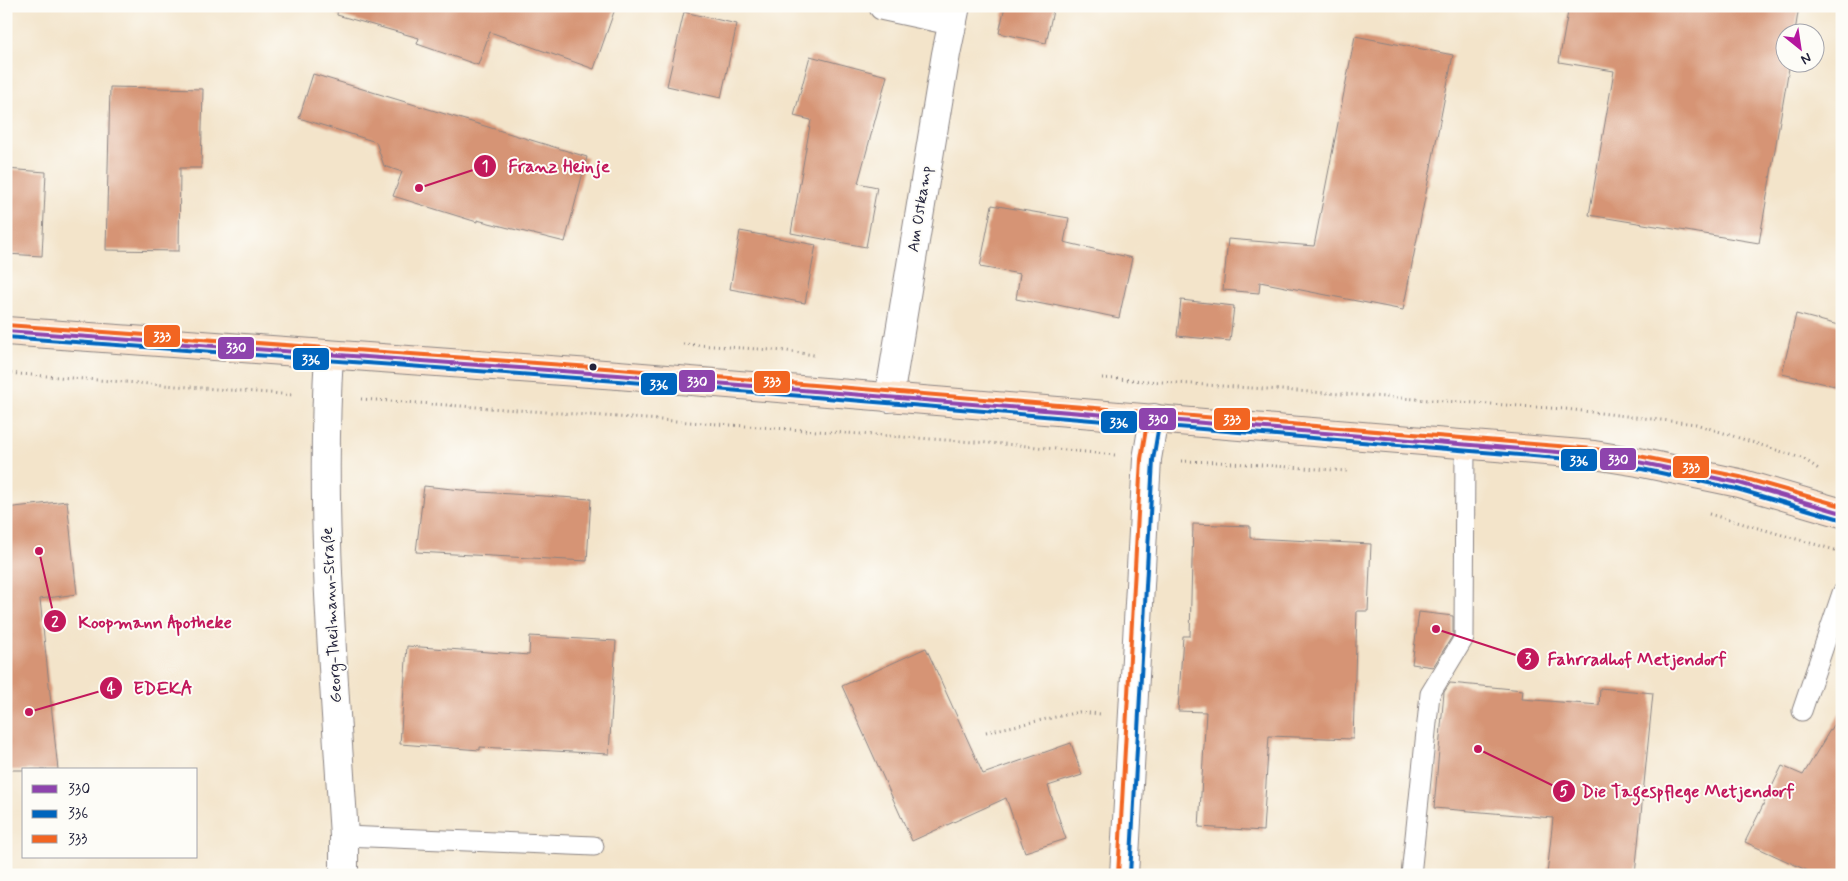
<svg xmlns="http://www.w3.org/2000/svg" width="1848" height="881" font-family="Mynerve,sans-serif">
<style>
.building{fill:#d69474}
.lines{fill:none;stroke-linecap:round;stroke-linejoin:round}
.lane-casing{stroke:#8a8382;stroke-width:21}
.street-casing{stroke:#8a8382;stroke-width:30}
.secondary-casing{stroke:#8a8382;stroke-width:30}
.path{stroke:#8a8382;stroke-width:3;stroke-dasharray:1 4;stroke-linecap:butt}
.lane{stroke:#fff;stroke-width:19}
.street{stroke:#fff;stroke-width:28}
.secondary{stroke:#fbe5cf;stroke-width:28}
.bus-1-casing{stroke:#fdfcf7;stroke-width:8}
.bus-2-casing{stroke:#fdfcf7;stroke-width:8}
.bus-3-casing{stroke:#fdfcf7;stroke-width:8}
.bus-1{stroke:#8e44ad;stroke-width:4}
.bus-2{stroke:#0065bd;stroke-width:4}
.bus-3{stroke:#f26522;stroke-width:4}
.bus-dot{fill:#22223b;stroke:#fdfcf7;stroke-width:2}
.labels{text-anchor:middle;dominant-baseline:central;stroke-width:4;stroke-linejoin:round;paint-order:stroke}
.street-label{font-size:16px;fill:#22223b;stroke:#fdfcf7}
.leader{fill:none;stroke:#c2185b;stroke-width:2}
.callout-dot{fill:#c2185b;stroke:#fdfcf7;stroke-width:2}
.mark-label{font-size:15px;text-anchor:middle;font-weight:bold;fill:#fff}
.callout-label{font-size:18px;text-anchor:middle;font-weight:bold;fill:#c2185b;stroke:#fdfcf7;stroke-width:4;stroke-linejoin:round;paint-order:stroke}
.line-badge{stroke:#fdfcf7;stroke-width:2}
.badge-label{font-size:14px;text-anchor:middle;font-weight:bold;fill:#fff}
</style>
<rect width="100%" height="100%" fill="#fdfcf7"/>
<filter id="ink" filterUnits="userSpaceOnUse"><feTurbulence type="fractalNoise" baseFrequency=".02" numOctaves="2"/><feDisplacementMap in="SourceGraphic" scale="10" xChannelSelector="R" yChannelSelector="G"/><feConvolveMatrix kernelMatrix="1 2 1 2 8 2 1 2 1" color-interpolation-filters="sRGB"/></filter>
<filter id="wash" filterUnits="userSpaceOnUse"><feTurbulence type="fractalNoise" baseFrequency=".0096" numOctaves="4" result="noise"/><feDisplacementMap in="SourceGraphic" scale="20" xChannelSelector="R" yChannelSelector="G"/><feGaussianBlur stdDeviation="1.12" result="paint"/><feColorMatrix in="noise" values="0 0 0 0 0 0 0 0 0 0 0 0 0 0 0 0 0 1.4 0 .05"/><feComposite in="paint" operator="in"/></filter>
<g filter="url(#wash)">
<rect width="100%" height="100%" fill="#f3e4ca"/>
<g id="blocks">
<g class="building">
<path d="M338,6H616L594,69L490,32L478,65L417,44L419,38L337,15Z"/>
<path d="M1005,6H1054L1046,43L999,33Z"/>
<path d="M1569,6H1799L1795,32H1786V62H1790L1759,243L1589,215L1614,71L1559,62Z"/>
<path d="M684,12L737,24L721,98L667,86Z"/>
<path d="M1355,36L1453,55L1403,310L1260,282L1259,293L1223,290L1228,239L1314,246Z"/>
<path d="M810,56L887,76L858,183L877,187L866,247L791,233L811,120L794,116Z"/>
<path d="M313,74L587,157L565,242L477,220V222L393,196L402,172L384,166L376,142L299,118Z"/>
<path d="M110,87L203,89L201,168H180L179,251L106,250Z"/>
<path d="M6,169L46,172L42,256L6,254Z"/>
<path d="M992,205L1069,218L1064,242L1132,258L1119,318L1053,304V306L1016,299L1020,274L980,267Z"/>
<path d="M740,231L816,245L805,303L730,289Z"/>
<path d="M1181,300L1234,306L1230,341L1177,336Z"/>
<path d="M1796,314L1842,326V358L1835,386L1782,374Z"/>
<path d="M424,486L480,492L591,499L587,561L416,552Z"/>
<path d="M67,501L77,594L40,599L58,770H6V508Z"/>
<path d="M1193,524L1250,526V538L1371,544L1368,611H1357L1353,739L1269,736L1263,831L1199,827L1206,712L1178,711L1183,636H1190Z"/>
<path d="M1419,612L1453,616V635L1433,667L1412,664Z"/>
<path d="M530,636L616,641L609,754L480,747V750L400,744L407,646L529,655Z"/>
<path d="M926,648L983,774L1071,743L1082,775L1048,786L1066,839L1025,852L1006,798L912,841L842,686Z"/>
<path d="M1450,683L1523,690L1522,699L1599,705L1600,688L1653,693L1635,875H1547L1553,818L1434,808L1444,692Z"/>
<path d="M1842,710V875H1817L1745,842L1782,766L1803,775Z"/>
</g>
</g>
</g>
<g filter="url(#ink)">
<use href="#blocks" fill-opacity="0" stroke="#8a8382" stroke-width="1"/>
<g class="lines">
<g class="lane-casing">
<g id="lane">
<path d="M1802,711L1842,593"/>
<path d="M344,836L594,846"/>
<path d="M1411,875L1430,694L1464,638L1465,445"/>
</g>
</g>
<g class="street-casing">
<g id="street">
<path d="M883,6L953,21"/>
<path d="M329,355C319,515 334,676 344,836V875"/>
<path d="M889,398L946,54L956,6"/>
<path d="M1124,875L1147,459L1154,418"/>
</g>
</g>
<g class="secondary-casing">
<path id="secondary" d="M6,331L618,375L1594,455L1638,462L1739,483L1842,513"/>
</g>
<g class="path">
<path d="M683,344L787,351L814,355"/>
<path d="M6,373L295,395"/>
<path d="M1102,378L1565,409L1696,424L1804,459L1820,470"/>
<path d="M361,399L1017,445L1115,455"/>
<path d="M1181,461L1217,462L1347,471"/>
<path d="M1709,514L1842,552"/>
<path d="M986,732L1079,712L1101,714"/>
</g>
<use href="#lane" class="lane"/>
<use href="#street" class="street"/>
<use href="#secondary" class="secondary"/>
<g class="bus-1-casing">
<path id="bus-1" d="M6,331L618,375L1594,455L1638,462L1739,483L1842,513"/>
</g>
<g class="bus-2-casing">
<g id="bus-2">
<path d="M6,337L618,381L1593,461L1637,468L1737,489L1840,519"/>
<path d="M1130,875L1153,460L1160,419"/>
</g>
</g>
<g class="bus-3-casing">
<g id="bus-3">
<path d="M6,325L619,369L1595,449L1639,456L1740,477L1842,506"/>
<path d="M1118,875L1141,459L1148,417"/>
</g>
</g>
<use href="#bus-1" class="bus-1"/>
<use href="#bus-2" class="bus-2"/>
<use href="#bus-3" class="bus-3"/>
</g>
</g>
<circle class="bus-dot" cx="593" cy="367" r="4.5"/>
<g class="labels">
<g class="street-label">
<text transform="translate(920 209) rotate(-81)">Am Ostkamp</text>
<text transform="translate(332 615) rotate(-93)">Georg-Theilmann-Straße</text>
</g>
</g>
<path class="leader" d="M419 188L485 166M39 551L55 621M1436 629L1528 659M29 712L111 688M1478 749L1564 791"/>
<g class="callout-dot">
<circle cx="419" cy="188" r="5"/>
<circle cx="39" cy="551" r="5"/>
<circle cx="1436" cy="629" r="5"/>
<circle cx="29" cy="712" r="5"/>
<circle cx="1478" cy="749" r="5"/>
<circle cx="485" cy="166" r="12"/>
<circle cx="55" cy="621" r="12"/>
<circle cx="1528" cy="659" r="12"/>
<circle cx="111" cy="688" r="12"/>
<circle cx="1564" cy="791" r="12"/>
</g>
<g class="mark-label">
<text x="485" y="171">1</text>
<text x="55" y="627">2</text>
<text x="1528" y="664">3</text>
<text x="111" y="693">4</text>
<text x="1564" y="796">5</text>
</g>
<g class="callout-label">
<text x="559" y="172">Franz Heinje</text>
<text x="155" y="628">Koopmann Apotheke</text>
<text x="1637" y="665">Fahrradhof Metjendorf</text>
<text x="163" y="694">EDEKA</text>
<text x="1688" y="797">Die Tagespflege Metjendorf</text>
</g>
<g class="line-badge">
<rect x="143" y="324" width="38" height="24" rx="5" fill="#f26522"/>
<rect x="217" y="336" width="38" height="24" rx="5" fill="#8e44ad"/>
<rect x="292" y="347" width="38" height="24" rx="5" fill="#0065bd"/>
<rect x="678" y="369" width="38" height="24" rx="5" fill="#8e44ad"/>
<rect x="753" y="370" width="38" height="24" rx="5" fill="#f26522"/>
<rect x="640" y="372" width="38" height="24" rx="5" fill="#0065bd"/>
<rect x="1138" y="407" width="39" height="24" rx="5" fill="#8e44ad"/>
<rect x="1213" y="407" width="38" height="24" rx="5" fill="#f26522"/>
<rect x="1100" y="410" width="38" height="24" rx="5" fill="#0065bd"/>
<rect x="1599" y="447" width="38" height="24" rx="5" fill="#8e44ad"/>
<rect x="1560" y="448" width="38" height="24" rx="5" fill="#0065bd"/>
<rect x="1672" y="455" width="38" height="24" rx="5" fill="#f26522"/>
</g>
<g class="badge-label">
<text x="162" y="341">333</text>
<text x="236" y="352">330</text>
<text x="311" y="364">336</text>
<text x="697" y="386">330</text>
<text x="772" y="386">333</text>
<text x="659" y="389">336</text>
<text x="1158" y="424">330</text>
<text x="1232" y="424">333</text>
<text x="1119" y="427">336</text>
<text x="1618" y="464">330</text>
<text x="1579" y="465">336</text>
<text x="1691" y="472">333</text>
</g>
<rect width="1848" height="881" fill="none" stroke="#fdfcf7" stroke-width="25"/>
<rect x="22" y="768" width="175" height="90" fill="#fdfcf7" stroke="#a5a5ac"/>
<rect x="32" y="785" width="25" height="8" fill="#8e44ad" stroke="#a5a5ac"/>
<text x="68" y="794" font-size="15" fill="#22223b">330</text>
<rect x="32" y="810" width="25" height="8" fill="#0065bd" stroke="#a5a5ac"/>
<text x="68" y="818" font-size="15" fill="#22223b">336</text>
<rect x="32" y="835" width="25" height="8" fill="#f26522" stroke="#a5a5ac"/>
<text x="68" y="844" font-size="15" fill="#22223b">333</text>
<g transform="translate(1800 48) rotate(150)"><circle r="24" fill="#fdfcf7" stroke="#a5a5ac"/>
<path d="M0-4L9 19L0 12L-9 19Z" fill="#b5179e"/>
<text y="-8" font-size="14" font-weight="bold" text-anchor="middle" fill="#22223b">N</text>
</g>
</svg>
